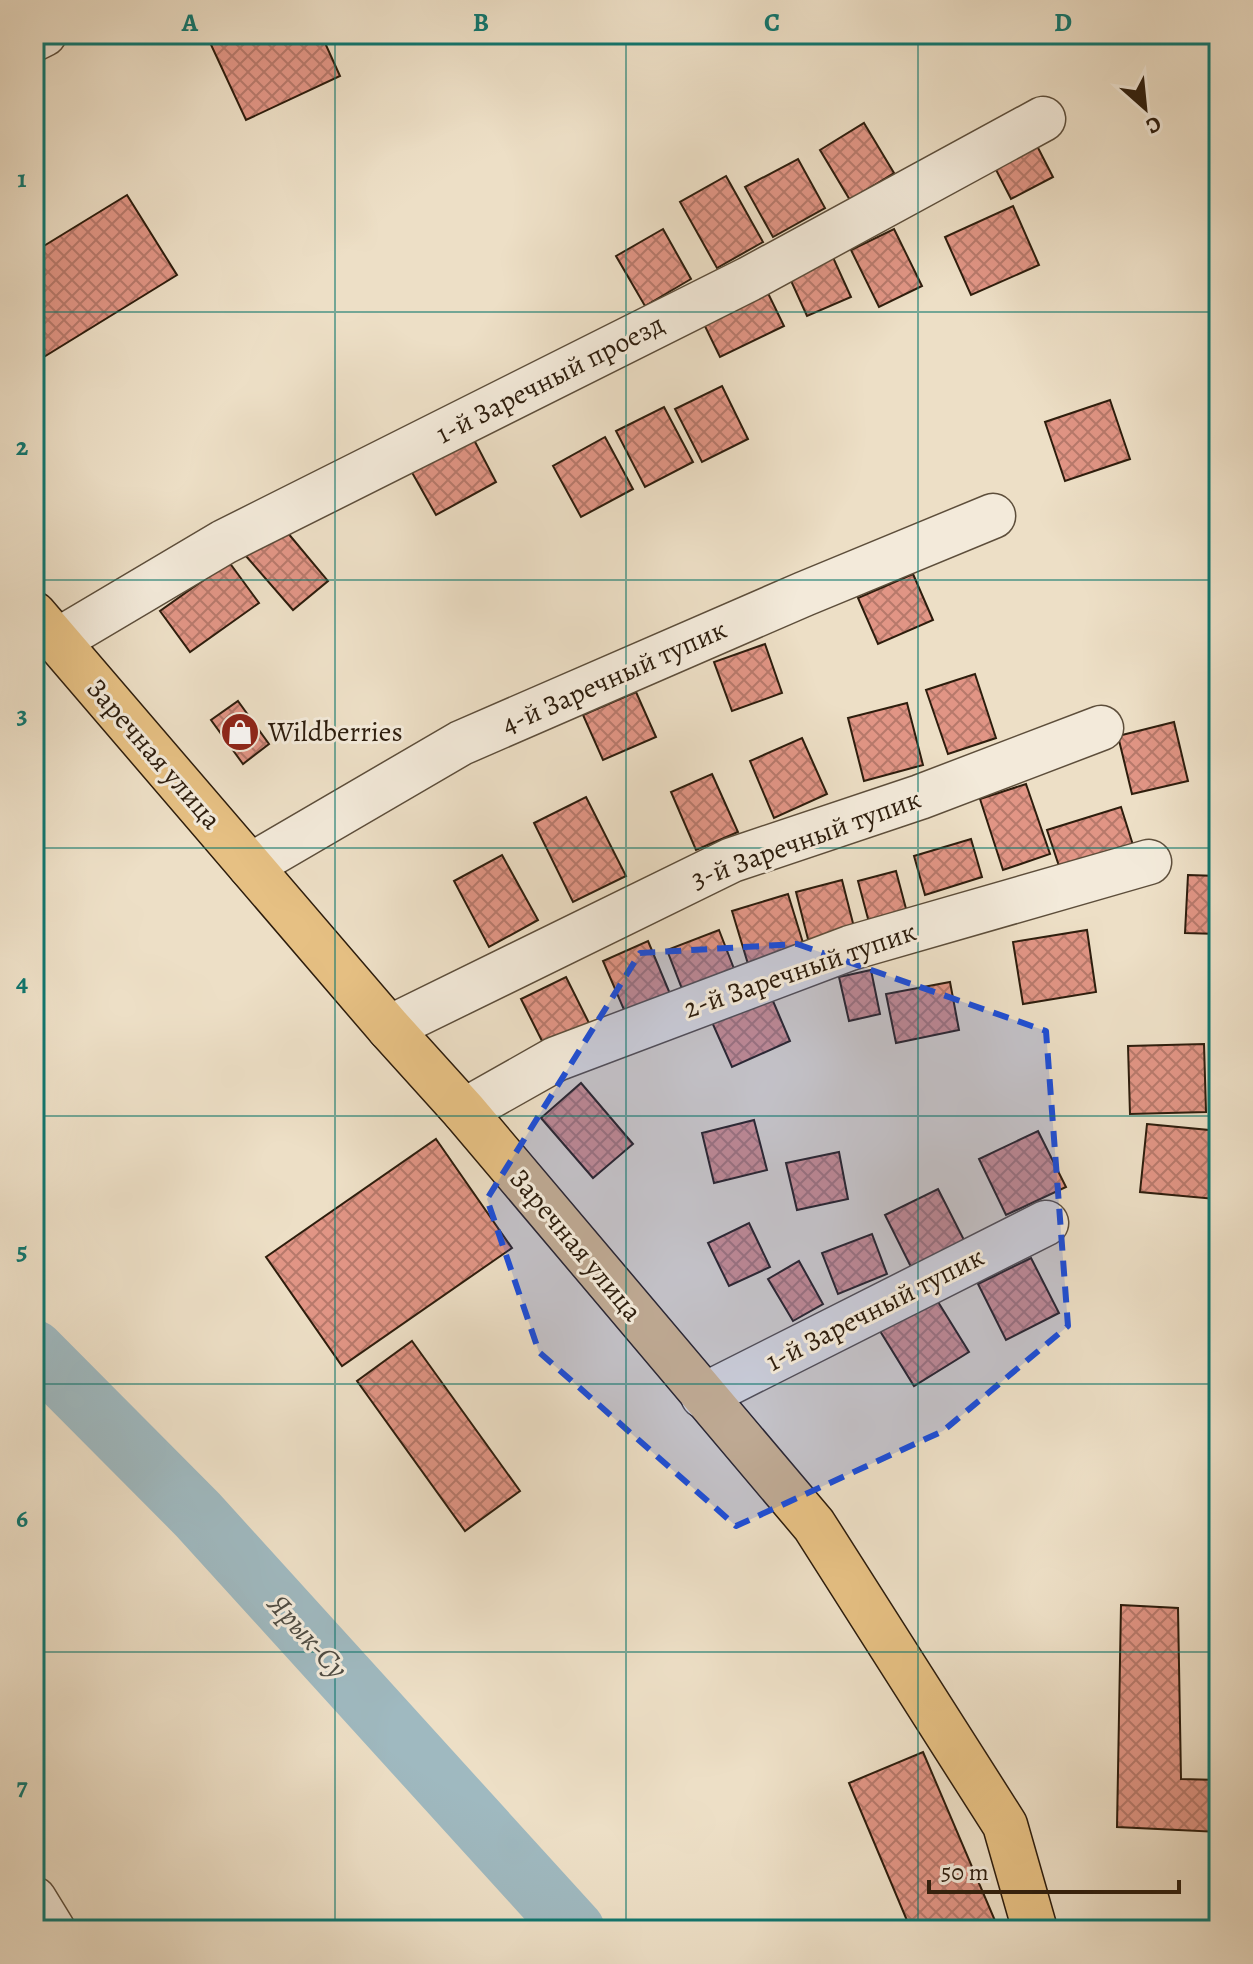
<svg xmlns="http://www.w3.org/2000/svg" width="1253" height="1964" font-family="Alegreya,serif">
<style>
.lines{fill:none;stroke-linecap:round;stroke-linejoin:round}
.river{stroke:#9fb9c0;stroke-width:60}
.building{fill:url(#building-cross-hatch);stroke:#2d1d0d;stroke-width:2}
.minor-casing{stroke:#5d4e3b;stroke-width:47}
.major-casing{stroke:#2d1d0d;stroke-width:47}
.minor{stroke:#f3eada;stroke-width:44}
.major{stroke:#e6c083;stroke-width:44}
.marked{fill:#1d4ed8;fill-opacity:0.2;stroke:#1d4ed8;stroke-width:6;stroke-dasharray:16 10;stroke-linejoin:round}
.grid{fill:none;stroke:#0f766e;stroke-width:2;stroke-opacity:0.55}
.labels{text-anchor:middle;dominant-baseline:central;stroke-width:6;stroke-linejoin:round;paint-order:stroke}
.street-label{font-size:28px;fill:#2d1d0d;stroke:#f3eada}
.poi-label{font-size:28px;fill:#2d1d0d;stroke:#f3eada;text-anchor:start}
.water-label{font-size:30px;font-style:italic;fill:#4f4c43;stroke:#f3eada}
.neatline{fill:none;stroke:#0f766e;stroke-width:3}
.grid-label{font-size:26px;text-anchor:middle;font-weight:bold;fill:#0f766e}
</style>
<defs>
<pattern id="building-cross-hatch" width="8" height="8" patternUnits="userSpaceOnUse" patternTransform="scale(2)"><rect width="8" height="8" fill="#e19585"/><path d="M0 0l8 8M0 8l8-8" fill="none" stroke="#b7796b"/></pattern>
</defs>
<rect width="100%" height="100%" fill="#eddfc6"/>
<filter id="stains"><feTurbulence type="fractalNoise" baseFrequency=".0025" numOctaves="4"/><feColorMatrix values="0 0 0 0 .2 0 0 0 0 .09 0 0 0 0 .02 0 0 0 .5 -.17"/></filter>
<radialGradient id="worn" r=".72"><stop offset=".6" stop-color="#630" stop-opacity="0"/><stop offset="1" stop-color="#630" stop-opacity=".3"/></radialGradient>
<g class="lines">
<path class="river" d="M34,1350L198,1515L575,1930"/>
</g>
<g class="building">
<path d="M206,34H321L340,76L246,120Z"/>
<path d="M864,123L894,173L850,200L820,150Z"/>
<path d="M1034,140L1053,177L1011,199L992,162Z"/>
<path d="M798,159L825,208L773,237L745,187Z"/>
<path d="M726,176L763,242L717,268L680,202Z"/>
<path d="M127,195L177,275L34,363V252Z"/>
<path d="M1013,206L1039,265L971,295L945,237Z"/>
<path d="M663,229L691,279L645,306L616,256Z"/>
<path d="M894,229L922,286L879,307L851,250Z"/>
<path d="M831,253L851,297L807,316L787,272Z"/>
<path d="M764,285L784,326L720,357L700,316Z"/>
<path d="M722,386L748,439L702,462L675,409Z"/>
<path d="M1110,400L1130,459L1065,481L1045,422Z"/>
<path d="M664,407L693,462L645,487L616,431Z"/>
<path d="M472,436L496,482L436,515L410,469Z"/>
<path d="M605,437L633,489L581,517L553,466Z"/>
<path d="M282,526L328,581L293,610L246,556Z"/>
<path d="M229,562L259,603L190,652L160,611Z"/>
<path d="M913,574L933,620L878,644L858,598Z"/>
<path d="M765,644L782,693L732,711L714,662Z"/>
<path d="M975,674L996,738L948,754L926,690Z"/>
<path d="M636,692L656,737L603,760L583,715Z"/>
<path d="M238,701L269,744L243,764L211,720Z"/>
<path d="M907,703L923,765L864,781L848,718Z"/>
<path d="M1174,722L1188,781L1132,794L1118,736Z"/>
<path d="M802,738L827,794L774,818L750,761Z"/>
<path d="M712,774L738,832L696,850L671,792Z"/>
<path d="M1026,784L1050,854L1003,870L980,799Z"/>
<path d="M586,797L626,876L573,902L534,823Z"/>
<path d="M1121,807L1133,845L1060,869L1047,830Z"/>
<path d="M971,839L982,877L925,895L914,856Z"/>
<path d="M502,855L538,920L489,947L454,881Z"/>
<path d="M896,871L909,920L871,930L858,881Z"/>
<path d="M1188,875L1219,876V934L1185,933Z"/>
<path d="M842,880L856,935L810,947L796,892Z"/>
<path d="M788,894L804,946L748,964L732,911Z"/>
<path d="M719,930L736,974L684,994L667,950Z"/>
<path d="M1087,930L1096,992L1023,1004L1013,942Z"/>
<path d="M648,941L673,1001L628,1019L603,961Z"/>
<path d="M871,970L880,1014L849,1021L839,977Z"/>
<path d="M566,977L594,1033L549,1055L521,999Z"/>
<path d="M950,982L959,1030L896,1043L886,994Z"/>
<path d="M770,994L790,1041L732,1067L711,1020Z"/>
<path d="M1204,1044L1206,1112L1130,1114L1128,1046Z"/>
<path d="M581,1083L633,1144L593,1178L541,1118Z"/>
<path d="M754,1120L767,1170L714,1183L702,1133Z"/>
<path d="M1147,1124L1219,1131L1215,1199L1140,1192Z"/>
<path d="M1038,1131L1066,1187L1006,1215L979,1159Z"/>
<path d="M436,1139L512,1248L342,1366L266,1257Z"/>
<path d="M839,1152L848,1199L797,1210L786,1163Z"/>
<path d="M938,1189L964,1240L911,1267L885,1215Z"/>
<path d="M749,1223L770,1267L729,1286L708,1243Z"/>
<path d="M872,1234L887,1274L838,1294L822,1253Z"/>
<path d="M1031,1258L1059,1313L1006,1340L978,1284Z"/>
<path d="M799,1261L823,1304L793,1321L768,1279Z"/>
<path d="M935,1297L969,1352L914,1386L880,1331Z"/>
<path d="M412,1341L520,1491L465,1531L357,1381Z"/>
<path d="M1121,1605L1178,1608L1181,1779L1219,1780V1832L1117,1827Z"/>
<path d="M923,1752L999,1930H911L849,1783Z"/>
</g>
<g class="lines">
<g class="minor-casing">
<g id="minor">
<path d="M34,39L44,34"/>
<path d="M57,641L224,542L749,279L1043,119"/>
<path d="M250,866L461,743L804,594L993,516"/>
<path d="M389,1028L732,860L920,797L1101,728"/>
<path d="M464,1111L556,1059L850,948L1149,862"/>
<path d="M703,1396L1046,1223"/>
<path d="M34,1899L53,1930"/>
</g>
</g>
<g class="major-casing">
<path id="major" d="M34,614L389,1028L464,1111L814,1525L1005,1825L1035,1930"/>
</g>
<use href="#minor" class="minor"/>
<use href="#major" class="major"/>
</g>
<path class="marked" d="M797,944L1046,1031L1068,1326L943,1431L736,1526L539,1352L487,1199L640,953Z"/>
<path class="grid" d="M335,34V1930M626,34V1930M918,34V1930M34,312H1219M34,580H1219M34,848H1219M34,1116H1219M34,1384H1219M34,1652H1219"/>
<defs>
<g id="shop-disc" transform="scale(2)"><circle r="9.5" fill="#8f2418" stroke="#f3eada"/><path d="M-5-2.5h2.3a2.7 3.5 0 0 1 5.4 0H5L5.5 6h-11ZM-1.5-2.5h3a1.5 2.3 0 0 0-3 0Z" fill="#fff"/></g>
</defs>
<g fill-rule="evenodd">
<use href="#shop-disc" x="240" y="732"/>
</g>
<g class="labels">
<g class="street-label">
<text transform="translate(550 379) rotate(-27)">1-й Заречный проезд</text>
<text transform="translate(614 677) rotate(-24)">4-й Заречный тупик</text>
<text transform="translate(154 754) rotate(49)">Заречная улица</text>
<text transform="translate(806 839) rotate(-20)">3-й Заречный тупик</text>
<text transform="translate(800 970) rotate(-19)">2-й Заречный тупик</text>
<text transform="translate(576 1245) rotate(50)">Заречная улица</text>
<text transform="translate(875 1309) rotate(-27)">1-й Заречный тупик</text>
</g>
<g class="poi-label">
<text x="268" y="732">Wildberries</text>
</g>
<g class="water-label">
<text transform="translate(308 1636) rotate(48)">Ярык-Су</text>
</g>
</g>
<rect width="1253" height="1964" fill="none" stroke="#eddfc6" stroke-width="88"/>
<g transform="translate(1145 108) rotate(153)" stroke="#f3eada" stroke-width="6" paint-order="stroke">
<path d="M0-6L14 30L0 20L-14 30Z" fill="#2d1d0d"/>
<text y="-12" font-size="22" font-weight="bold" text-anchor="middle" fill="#2d1d0d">С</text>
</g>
<path d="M929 1880v12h250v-12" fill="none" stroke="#2d1d0d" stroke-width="4"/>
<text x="941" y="1880" font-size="24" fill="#2d1d0d" stroke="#f3eada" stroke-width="6" paint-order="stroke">50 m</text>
<rect x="44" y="44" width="1165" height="1876" class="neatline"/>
<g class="grid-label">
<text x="190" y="31">A</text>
<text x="481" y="31">B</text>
<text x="772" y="31">C</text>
<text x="1063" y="31">D</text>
<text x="22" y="187">1</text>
<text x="22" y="455">2</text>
<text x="22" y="723">3</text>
<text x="22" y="991">4</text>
<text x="22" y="1259">5</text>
<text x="22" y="1527">6</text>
<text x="22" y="1795">7</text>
</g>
<rect width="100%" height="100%" filter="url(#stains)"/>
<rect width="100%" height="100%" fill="url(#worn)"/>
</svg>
